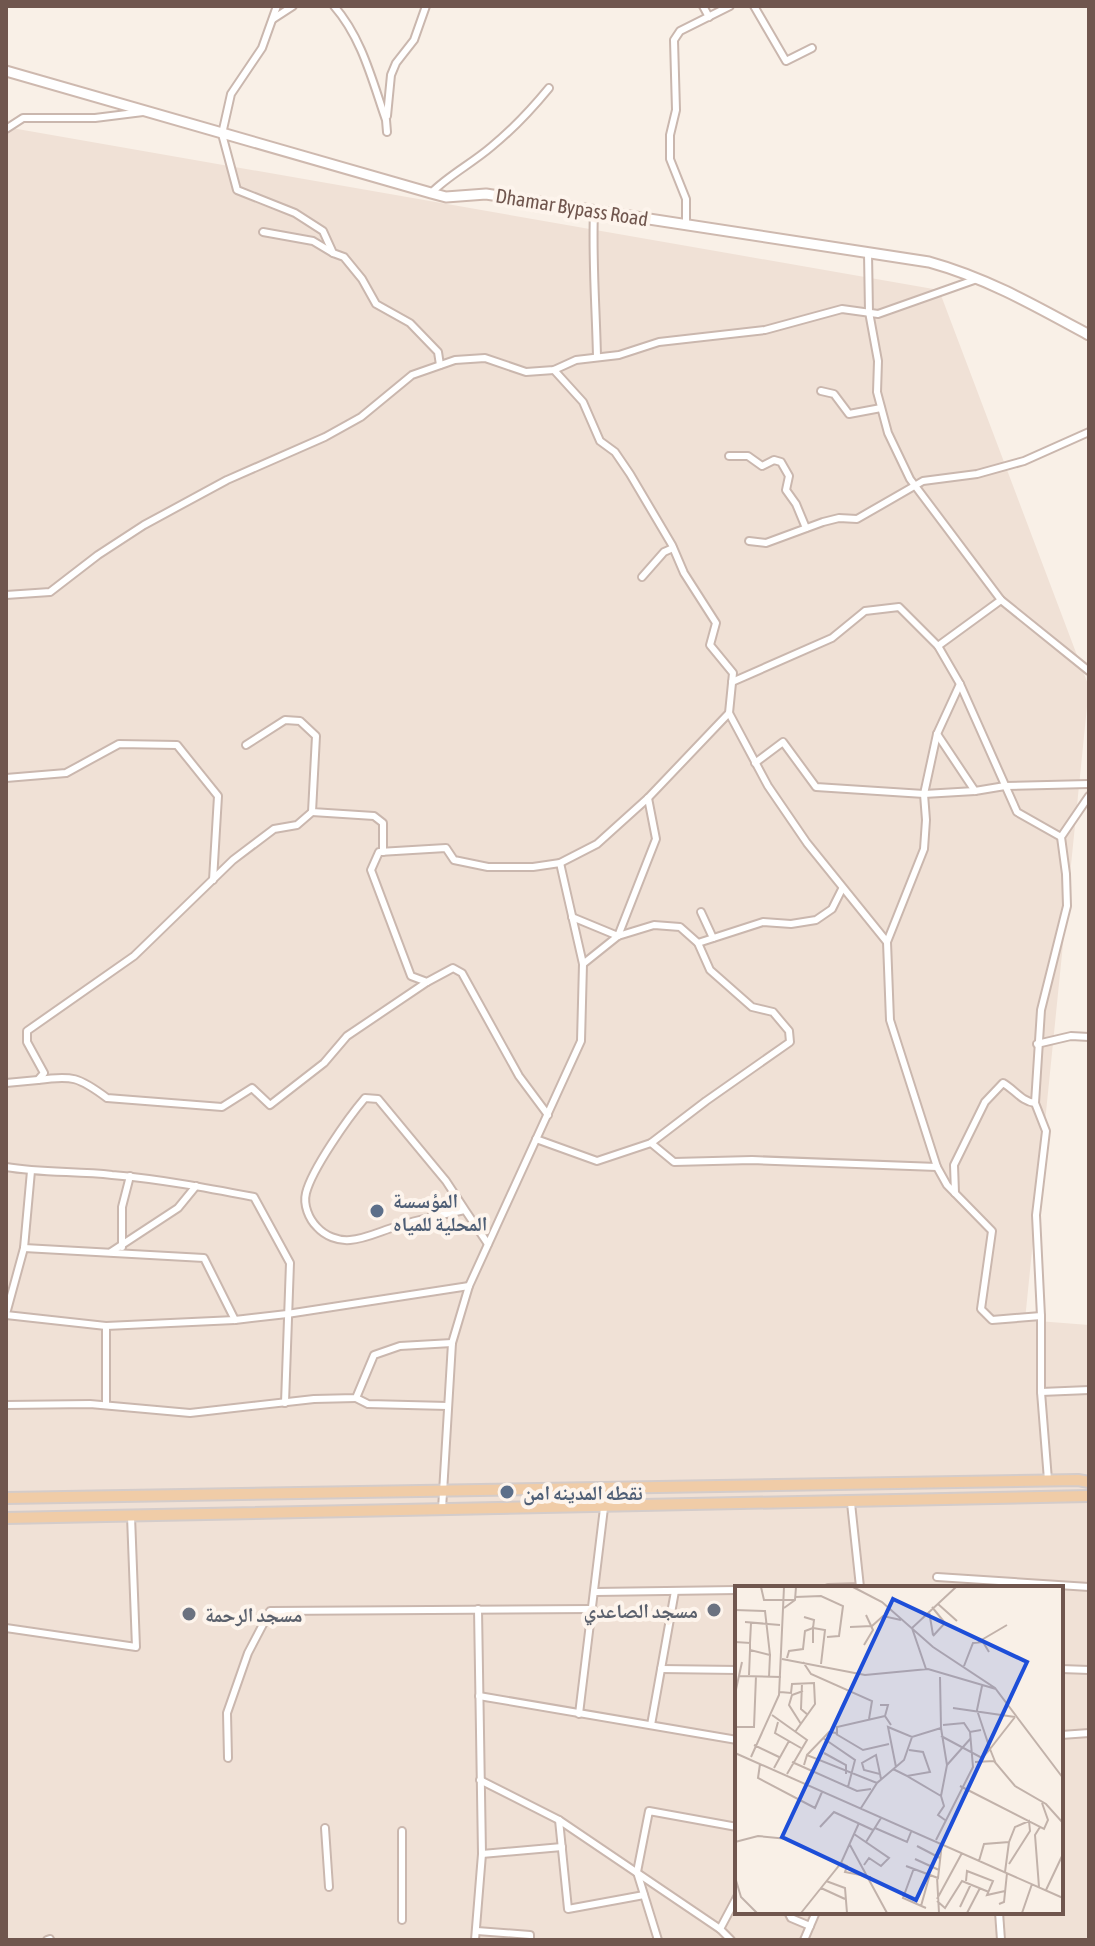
<svg xmlns="http://www.w3.org/2000/svg" width="1095" height="1946" font-family="'Asap Condensed','Noto Naskh Arabic',sans-serif">
<style>
.residential{fill:#f0e1d6;fill-rule:evenodd}
.lines{fill:none;stroke-linecap:round;stroke-linejoin:round}
.street-casing{stroke:#cab7ae;stroke-width:10}
.secondary-casing{stroke:#ceb9af;stroke-width:13}
.primary-casing{stroke:#d4ccca;stroke-width:14}
.street{stroke:#fff;stroke-width:6}
.secondary{stroke:#fff;stroke-width:9}
.primary{stroke:#f0cca7;stroke-width:10}
.service-dot{fill:#5c6f8a;stroke:#fdf4ec;stroke-width:3}
.worship-dot{fill:#6b7280;stroke:#fdf4ec;stroke-width:3}
.labels{text-anchor:middle;dominant-baseline:central;stroke-width:8;stroke-linejoin:round;paint-order:stroke}
.street-label{font-size:20px;fill:#70564e;stroke:#fdf4ec}
.service-label{font-size:20px;font-weight:bold;fill:#4e5e75;stroke:#fdf4ec;text-anchor:start}
.worship-label{font-size:20px;font-weight:bold;fill:#5b616d;stroke:#fdf4ec;text-anchor:end}
.inset-road{fill:none;stroke:#c2b2aa;stroke-width:2}
.view{fill:#1d4ed8;fill-opacity:0.15;stroke:#1d4ed8;stroke-width:4}
.inset-edge{fill:none;stroke:#70564e;stroke-width:4}
</style>
<rect width="100%" height="100%" fill="#f9f0e7"/>
<path class="residential" d="M6,127L939,290L1089,687L1025,1320L1089,1325V1940H6ZM737,1588H1061V1912H737Z"/>
<g class="lines">
<g class="street-casing">
<g id="street">
<path d="M277,6L262,48L231,94L222,134L237,190L295,213L323,231L333,253L344,257L362,279L376,304L410,323L438,352L440,365"/>
<path d="M334,6C362,38 372,80 386,120L387,132"/>
<path d="M703,6L709,17"/>
<path d="M754,6L786,61L812,48"/>
<path d="M273,19L293,6"/>
<path d="M387,116L391,75L396,63L414,40L426,6"/>
<path d="M6,129L23,118H95L143,112"/>
<path d="M431,193C449,175 471,164 491,147C513,129 531,110 549,88"/>
<path d="M594,211C592,260 596,308 597,357"/>
<path d="M686,225V199L670,159V135L676,110L674,40L680,31L730,6"/>
<path d="M263,232L313,241L333,253"/>
<path d="M868,253L869,312L878,361L877,392L888,433L910,479L1001,600L1089,671"/>
<path d="M821,391L834,394L849,414L881,408"/>
<path d="M729,456H748L762,466L774,460L781,462L789,476L786,490L796,504L806,528"/>
<path d="M749,541L766,543L823,522L839,518L857,519L923,481L977,474L1024,461L1089,432"/>
<path d="M642,577L664,552L673,548"/>
<path d="M6,595L50,592L98,555L144,525L227,480L325,437L361,417L412,375L455,360L485,358L526,372L554,370L576,360L619,355L659,342L765,330L842,309L878,314L977,279"/>
<path d="M938,646L960,684L1017,812L1061,837"/>
<path d="M732,682L832,638L865,611L899,607L938,646L1001,600"/>
<path d="M729,713L768,786L807,843L887,942L890,1020L937,1167L947,1185L992,1231L981,1309L992,1320L1041,1316"/>
<path d="M937,734L975,791"/>
<path d="M246,745L285,720L300,721L316,736L312,812L374,816L383,823V852"/>
<path d="M755,763L783,742L816,787L924,794L975,791L1005,786L1089,784"/>
<path d="M6,778L66,773L119,744L177,745L218,796L213,880"/>
<path d="M701,912L713,938"/>
<path d="M572,917L618,936L656,839L648,798"/>
<path d="M887,942L924,849L926,820L924,794L937,734L960,684"/>
<path d="M698,943L763,922L791,924L816,920L832,909L842,889"/>
<path d="M1037,1044L1071,1036L1089,1037"/>
<path d="M38,1080C72,1075 79,1077 107,1098L222,1107L252,1088L270,1105L324,1063L347,1036L427,982"/>
<path d="M6,1083L38,1080L44,1073L27,1042V1031L134,956L233,860L274,829L297,825L312,812"/>
<path d="M548,1115L519,1076L462,973L453,968L427,982L411,976L371,870L379,852L446,848L454,860L488,867H533L560,863L597,844L648,798L729,713L733,673L710,645L716,623L684,573L672,545L630,474L615,452L600,441L583,402L554,370"/>
<path d="M536,1139L597,1161L651,1143L706,1101L790,1042L789,1031L773,1012L752,1007L710,970L698,943L680,927L654,925L618,936L583,964"/>
<path d="M651,1143L674,1162L752,1160L937,1167"/>
<path d="M6,1167C41,1173 76,1171 112,1175C160,1179 207,1188 254,1197L290,1263L285,1403"/>
<path d="M955,1193L954,1165L985,1102L1003,1083C1014,1089 1022,1102 1035,1103"/>
<path d="M465,1210L446,1181L378,1099L365,1098C348,1118 312,1169 306,1193C303,1205 309,1219 317,1227C325,1236 338,1241 350,1240C366,1239 383,1230 398,1226C420,1219 442,1215 465,1210L488,1244"/>
<path d="M122,1247V1207L130,1176"/>
<path d="M24,1248L204,1258L235,1320"/>
<path d="M111,1252L178,1208L196,1186"/>
<path d="M6,1314L24,1248L31,1171"/>
<path d="M6,1315L106,1326L235,1320L287,1314L469,1286"/>
<path d="M106,1326V1405"/>
<path d="M1041,1392L1089,1390"/>
<path d="M356,1398L368,1404L448,1406"/>
<path d="M6,1405L90,1404L190,1413L314,1399L356,1398L374,1355L400,1346L452,1343"/>
<path d="M1048,1480L1041,1392V1316L1036,1215L1046,1131L1035,1103L1041,1010L1067,906L1066,874L1061,837L1089,796"/>
<path d="M442,1509L452,1343L469,1286L581,1041L583,964L560,863"/>
<path d="M937,1577L1089,1587"/>
<path d="M828,1588L860,1587L851,1503"/>
<path d="M595,1592L737,1590"/>
<path d="M6,1628L136,1647L131,1516"/>
<path d="M661,1669L737,1670"/>
<path d="M1061,1669L1089,1670"/>
<path d="M479,1696L737,1740"/>
<path d="M579,1714L604,1508"/>
<path d="M651,1725L675,1591"/>
<path d="M1061,1735L1089,1733"/>
<path d="M228,1758L227,1713L248,1653L270,1611L593,1609"/>
<path d="M480,1780L559,1820L720,1929L731,1940"/>
<path d="M559,1820L568,1909L644,1895"/>
<path d="M325,1828L329,1887"/>
<path d="M402,1831V1920"/>
<path d="M482,1854L562,1847"/>
<path d="M788,1912L791,1918L810,1926"/>
<path d="M999,1912L1001,1940"/>
<path d="M720,1929L737,1897"/>
<path d="M477,1931L530,1935V1940"/>
<path d="M47,1940L50,1939"/>
<path d="M475,1940L482,1854L478,1609"/>
<path d="M658,1940L637,1872L649,1811L737,1827"/>
<path d="M804,1940L816,1912"/>
</g>
</g>
<g class="secondary-casing">
<path id="secondary" d="M6,71L431,193L446,197L486,194L929,262C987,278 1036,306 1089,335"/>
</g>
<g class="primary-casing">
<g id="primary">
<path d="M6,1498L1078,1480L1089,1482"/>
<path d="M6,1518L1089,1496"/>
</g>
</g>
<use href="#street" class="street"/>
<use href="#secondary" class="secondary"/>
<use href="#primary" class="primary"/>
</g>
<g class="service-dot">
<circle cx="377" cy="1211" r="8"/>
<circle cx="507" cy="1492" r="8"/>
</g>
<g class="worship-dot">
<circle cx="714" cy="1610" r="8"/>
<circle cx="189" cy="1614" r="8"/>
</g>
<g class="labels">
<g class="street-label">
<text transform="translate(572 207) rotate(9)">Dhamar Bypass Road</text>
</g>
<g class="service-label">
<text x="393" y="1200">المؤسسة<tspan x="393" dy="23">المحلية للمياه</tspan></text>
<text x="523" y="1492">نقطه المدينه امن</text>
</g>
<g class="worship-label">
<text x="698" y="1610">مسجد الصاعدي</text>
<text x="205" y="1614" text-anchor="start">مسجد الرحمة</text>
</g>
</g>
<g transform="translate(735 1586)">
<rect width="328" height="328" fill="#f9f0e7"/>
<path class="inset-road" d="M26,1L29,14H60M118,1L147,16L198,61L260,102L328,192M60,11L86,10L108,20L104,50L92,51M203,18L222,35M197,21L210,37L198,50M49,22L60,14L61,1M0,24L30,25L35,69M194,25L198,49M10,36L45,39M115,41L137,40L148,30L166,34M0,56L15,57L16,37M243,56L272,39M15,57V64L35,69L34,91M78,57V42L90,44L86,78M129,59L138,44L131,29M52,72L54,65L68,63L70,45L78,42L79,34L69,31M47,73L130,89L193,83L261,103M68,76L76,88L137,115L134,133M229,80L238,57L248,56L254,66M191,83L177,42L221,1M14,89L15,64M4,90L46,91M67,97L66,123L73,129M247,100L242,124L255,163L280,131M45,106L56,107L57,98L79,97L80,118L60,146M0,108L7,76M145,119H153L150,130L156,139M218,122L280,131M37,129L72,154L52,188M43,136L40,147L66,162M66,138L54,119L57,109L68,105M208,139L229,137L235,146L246,144M0,141H19L21,90M206,142L212,179L206,210L209,220L203,229L210,234M101,148L128,164L154,158M206,150L247,172L255,163L261,178M88,152L120,174L113,201M19,159L44,171M0,167L328,312M89,167L111,179V188M72,169L94,146L102,147V141L150,130M16,171L44,109L49,1M57,176L122,205L136,203M240,176L259,175L280,200L311,218L328,237M25,178L23,192L80,222L87,206M69,179L72,169L142,197M212,179L236,152M161,181L153,141L177,151L206,142L205,91M39,182L54,155M158,183L172,190L195,186L188,166L174,164M145,188L141,169L127,177L129,184L145,188L146,193M172,190L206,210M225,200L309,243L313,234L307,217M126,222L142,197L169,174L177,151M85,241L99,226L138,244M140,242L172,256L176,246M119,248L154,272L146,280L134,272L129,279M201,254L238,181L235,146M0,256L23,250L53,253M131,256L146,232M115,259L152,327M182,260L205,272M180,273L204,284M244,275L249,258L274,256L280,241L294,235L295,245L274,278M106,277L112,280L110,286L136,291M171,280L203,292L207,257M179,282L168,312L191,322M270,286L274,256M0,291L6,311L22,327M202,291L204,327M91,295L110,302L112,327M231,295L232,285L258,295L252,309L270,305M304,301L300,249L305,241M311,304L328,268M110,313L86,302L106,277L124,237M202,313L227,267M202,315L210,322L227,295L254,306M264,318L269,316L272,287M186,320L195,288M225,321L236,298M66,327L86,302M232,327L245,302M287,327L297,298"/>
<path class="view" d="M158,13L292,76L181,314L47,251Z"/>
<rect width="328" height="328" class="inset-edge"/>
</g>
<rect width="1095" height="1946" fill="none" stroke="#70564e" stroke-width="16"/>
</svg>
